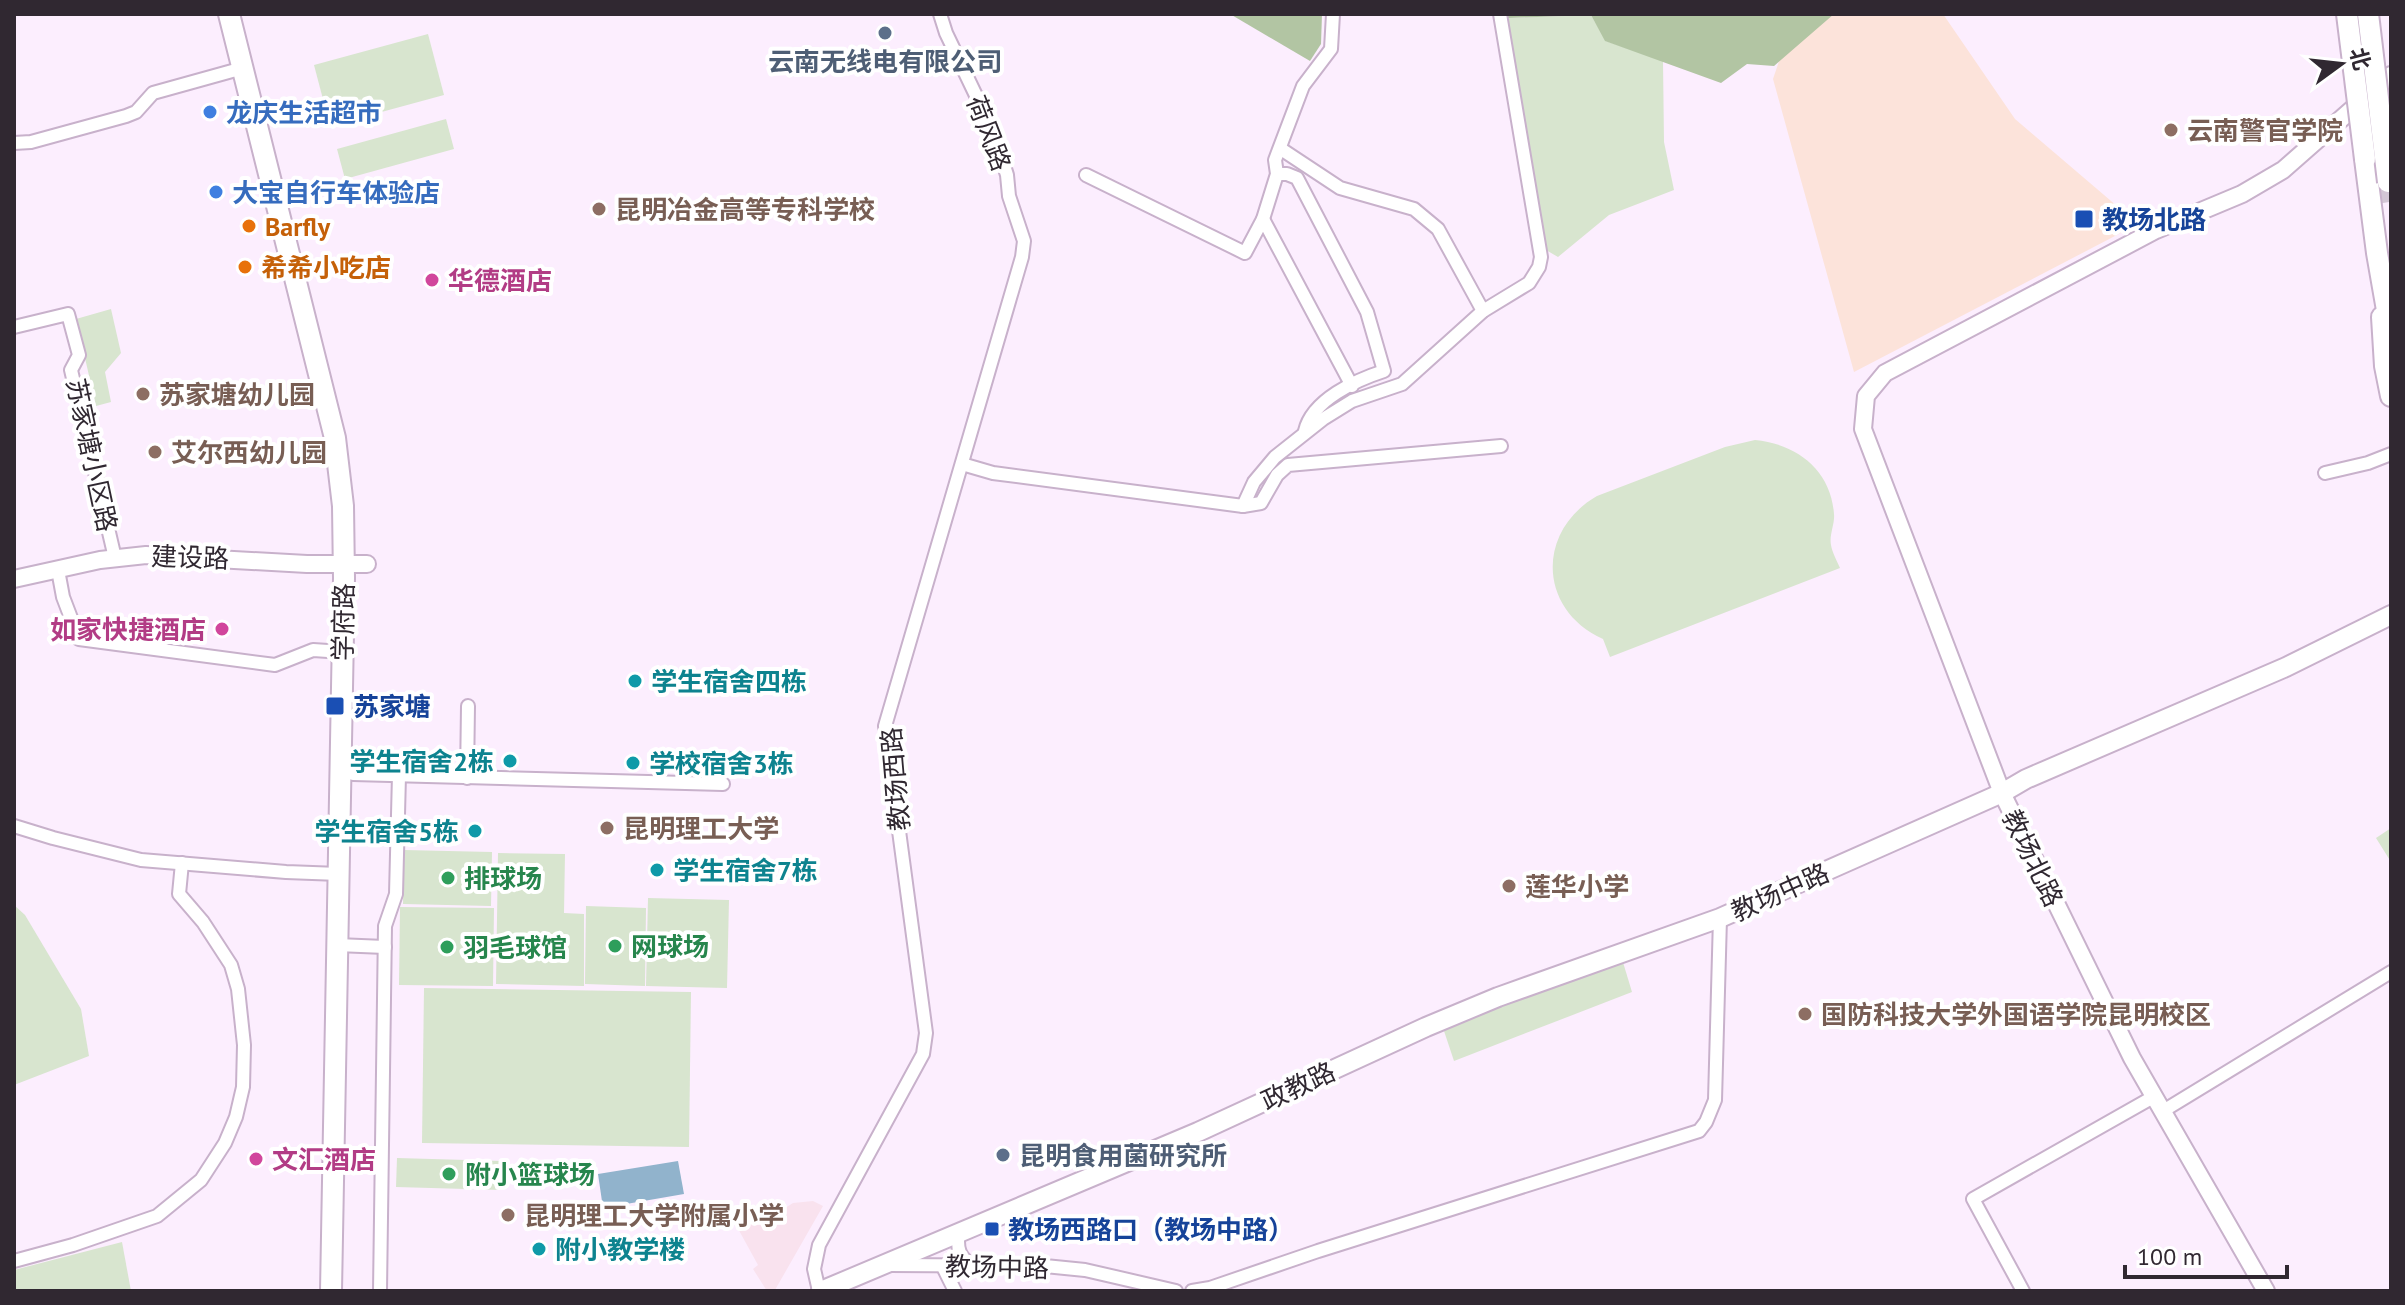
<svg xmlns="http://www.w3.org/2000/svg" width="2405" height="1305" font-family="'PT Sans','Noto Sans SC',sans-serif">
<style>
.commercial{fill:#f9e2ee}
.industrial{fill:#fce3da}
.green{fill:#d8e5cf}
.forest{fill:#b2c5a3}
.water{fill:#91b3cc}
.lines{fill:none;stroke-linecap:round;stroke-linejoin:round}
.trunk-tunnel{stroke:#d3c6d5;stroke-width:20;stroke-dasharray:20 10;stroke-linecap:butt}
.minor-casing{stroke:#c8b1cb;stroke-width:16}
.tertiary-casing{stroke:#c8b1cb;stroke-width:20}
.secondary-casing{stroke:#c8b1cb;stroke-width:22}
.primary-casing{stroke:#c8b1cb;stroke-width:24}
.trunk-casing{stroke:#c8b1cb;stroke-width:24}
.minor{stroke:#fff;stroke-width:12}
.tertiary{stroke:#fff;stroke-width:16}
.secondary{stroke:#fff;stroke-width:18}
.primary{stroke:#fff;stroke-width:20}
.trunk{stroke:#fff;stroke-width:20}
.trunk-bridge-casing{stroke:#c8b1cb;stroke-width:24;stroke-linecap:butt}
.trunk-bridge{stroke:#fff;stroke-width:20}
.service-dot{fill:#5c6f8a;stroke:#fff;stroke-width:3}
.shop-dot{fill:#3f7fe0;stroke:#fff;stroke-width:3}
.education-dot{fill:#8d6e63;stroke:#fff;stroke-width:3}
.transit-dot{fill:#1a4fb4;stroke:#fff;stroke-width:3}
.food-dot{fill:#e8710a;stroke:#fff;stroke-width:3}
.hotel-dot{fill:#d1479c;stroke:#fff;stroke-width:3}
.culture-dot{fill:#0f9aa8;stroke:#fff;stroke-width:3}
.leisure-dot{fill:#2e9e5b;stroke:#fff;stroke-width:3}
.labels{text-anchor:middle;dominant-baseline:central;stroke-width:8;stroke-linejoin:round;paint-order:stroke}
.service-label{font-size:26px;font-weight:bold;fill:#4e5e75;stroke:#fff}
.shop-label{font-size:26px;font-weight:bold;fill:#366cbe;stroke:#fff;text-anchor:start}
.education-label{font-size:26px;font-weight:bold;fill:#785e54;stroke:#fff;text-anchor:start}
.street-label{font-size:26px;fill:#302831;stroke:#fff}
.transit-label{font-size:26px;font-weight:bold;fill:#164399;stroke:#fff;text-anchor:start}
.food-label{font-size:26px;font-weight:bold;fill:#c56008;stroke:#fff;text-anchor:start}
.hotel-label{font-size:26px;font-weight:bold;fill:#b23c85;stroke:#fff;text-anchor:start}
.culture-label{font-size:26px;font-weight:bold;fill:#0d838f;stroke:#fff;text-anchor:start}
.leisure-label{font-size:26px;font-weight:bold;fill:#27864d;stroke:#fff;text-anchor:start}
</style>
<rect width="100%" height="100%" fill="#fceefe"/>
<path class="commercial" d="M813,1201L823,1206L775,1290L767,1291L753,1269L758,1265L736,1225L763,1222L793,1203Z"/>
<path class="industrial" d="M1795,14H1943L2015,119L2138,224L1854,372L1773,79Z"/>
<g class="green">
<path d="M1591,15L1606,41L1663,61L1664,142L1674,190L1609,215L1558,257L1546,250L1534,193L1508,18Z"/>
<path d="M428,34L444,95L330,126L314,65Z"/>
<path d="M446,119L454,149L345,179L337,149Z"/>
<path d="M111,309L121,353L105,372L111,402L96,406L76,319Z"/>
<path d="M1755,440C1797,444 1831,470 1834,514C1835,524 1829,535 1831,545C1832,552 1837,561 1840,568L1610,657L1603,639C1538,610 1536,531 1597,496L1725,447Z"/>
<path d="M2391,828V862L2376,838Z"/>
<path d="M404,850L492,852L491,906L403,904Z"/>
<path d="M498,853L565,854L564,913L584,914V986L496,984Z"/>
<path d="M648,898L729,900L727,988L646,986Z"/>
<path d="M14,905L25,915L81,1009L89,1056L14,1085Z"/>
<path d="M586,906L646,908L645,986L585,984Z"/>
<path d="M400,907L494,908L493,986L399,985Z"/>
<path d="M1622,959L1632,992L1454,1061L1443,1028L1480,1009Z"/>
<path d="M424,988L691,992L689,1147L422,1143Z"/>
<path d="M397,1158L502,1161L501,1190L396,1187Z"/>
<path d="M122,1242L131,1291H14V1270Z"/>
</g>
<g class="forest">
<path d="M1230,14H1322L1321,44L1310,61Z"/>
<path d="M1507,14H1834L1774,66L1747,64L1721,83L1605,41L1591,15L1508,18Z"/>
</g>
<path class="water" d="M678,1161L684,1194L603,1208L598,1174Z"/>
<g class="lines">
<path class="trunk-tunnel" d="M2388,182L2391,202"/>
<g class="minor-casing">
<g id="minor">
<path d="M14,143L31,142L126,116L136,112L153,93L243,68"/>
<path d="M1281,149L1340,188L1414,209L1438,229L1483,311"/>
<path d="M1277,174H1287L1297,178L1367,312L1384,371C1356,380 1312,400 1305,431"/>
<path d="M1086,175L1245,253L1263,219L1277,174L1275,160L1303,86L1331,49L1333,14"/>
<path d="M1263,219L1352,386"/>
<path d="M14,327L68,314L79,355L71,370L115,558"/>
<path d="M962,464L993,473L1243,506L1261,503L1277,475L1288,465L1501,446"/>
<path d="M2325,473L2368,463L2391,454"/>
<path d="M1243,506L1254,482L1275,457L1323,419L1352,401L1402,384L1483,311L1529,283L1539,267L1541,257L1500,14"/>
<path d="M58,570L63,597L79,639L275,665L313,650L343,652"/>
<path d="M353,774L723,784"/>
<path d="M467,778L468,706"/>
<path d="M14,826L53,838L141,860L286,872L339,874"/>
<path d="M337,945L385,947"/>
<path d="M2163,1111L2391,972"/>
<path d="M959,1231C956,1249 959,1258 975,1267"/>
<path d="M14,1261L73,1245L157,1216L201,1180L225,1143L236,1117L243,1087L244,1045L238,989L231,965L203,922L179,894L182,863"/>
<path d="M890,1265L1045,1266L1085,1270L1176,1291"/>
<path d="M943,1267L955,1291"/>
<path d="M380,1291L385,926L396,894L399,775"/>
<path d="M819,1291L814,1269L819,1245L923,1054L926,1033L885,726L1022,257L1024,241L1009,196L1007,175L993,131L946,33L940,14"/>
<path d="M1192,1291L1210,1288L1318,1251L1699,1131L1706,1122L1715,1100L1720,918"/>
<path d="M2023,1291L1973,1199L2155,1096"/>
</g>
</g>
<g class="tertiary-casing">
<g id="tertiary">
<path d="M14,579L100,560L146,555L307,564H367"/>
<path d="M2266,1291L2132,1058L2002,793L1863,429L1866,396L1885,373L2156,230L2242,194L2283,170L2391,75"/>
</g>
</g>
<g class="secondary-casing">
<path id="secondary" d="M821,1291L1198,1132L1426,1027L1498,997L1720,918L2002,793L2026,779L2286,667L2391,615"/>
</g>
<g class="primary-casing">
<path id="primary" d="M229,14L335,438L343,506L344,578L331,1291"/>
</g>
<g class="trunk-casing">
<g id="trunk">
<path d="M2365,159L2377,253L2391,333"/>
<path d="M2382,317L2385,366L2391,396"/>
</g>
</g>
<use href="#minor" class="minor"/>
<use href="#tertiary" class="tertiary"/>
<use href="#secondary" class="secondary"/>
<use href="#primary" class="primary"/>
<use href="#trunk" class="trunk"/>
<g class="trunk-bridge-casing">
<g id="trunk-bridge">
<path d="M2347,14L2365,159"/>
<path d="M2368,14L2388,182"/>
</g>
</g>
<use href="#trunk-bridge" class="trunk-bridge"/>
</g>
<g class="service-dot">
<circle cx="885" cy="33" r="8"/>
<circle cx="1003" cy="1155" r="8"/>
</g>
<g class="shop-dot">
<circle cx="210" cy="112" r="8"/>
<circle cx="216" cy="192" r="8"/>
</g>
<g class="education-dot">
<circle cx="2171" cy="130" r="8"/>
<circle cx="599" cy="209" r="8"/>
<circle cx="143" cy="394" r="8"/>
<circle cx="155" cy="452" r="8"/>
<circle cx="607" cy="828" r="8"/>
<circle cx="1509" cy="886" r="8"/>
<circle cx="1805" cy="1014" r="8"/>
<circle cx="508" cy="1215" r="8"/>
</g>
<g class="transit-dot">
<rect x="2074" y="209" width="20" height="20" rx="4"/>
<rect x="325" y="696" width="20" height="20" rx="4"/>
<rect x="984" y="1221" width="16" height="16" rx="4"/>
</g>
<g class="food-dot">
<circle cx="249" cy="226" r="8"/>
<circle cx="245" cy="267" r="8"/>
</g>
<g class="hotel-dot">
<circle cx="432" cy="280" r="8"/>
<circle cx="222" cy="629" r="8"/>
<circle cx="256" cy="1159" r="8"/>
</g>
<g class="culture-dot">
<circle cx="635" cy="681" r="8"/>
<circle cx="510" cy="761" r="8"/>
<circle cx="633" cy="763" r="8"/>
<circle cx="475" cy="831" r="8"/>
<circle cx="657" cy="870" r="8"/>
<circle cx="539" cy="1249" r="8"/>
</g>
<g class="leisure-dot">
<circle cx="448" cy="878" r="8"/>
<circle cx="615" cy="946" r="8"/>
<circle cx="447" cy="947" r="8"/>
<circle cx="449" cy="1174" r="8"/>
</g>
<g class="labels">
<g class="service-label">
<text x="885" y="61">云南无线电有限公司</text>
<text x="1019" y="1155" text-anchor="start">昆明食用菌研究所</text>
</g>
<g class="shop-label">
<text x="226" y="112">龙庆生活超市</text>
<text x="232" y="192">大宝自行车体验店</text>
</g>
<g class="education-label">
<text x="2187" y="130">云南警官学院</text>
<text x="615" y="209">昆明冶金高等专科学校</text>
<text x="159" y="394">苏家塘幼儿园</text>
<text x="171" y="452">艾尔西幼儿园</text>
<text x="623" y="828">昆明理工大学</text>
<text x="1525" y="886">莲华小学</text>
<text x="1821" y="1014">国防科技大学外国语学院昆明校区</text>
<text x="524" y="1215">昆明理工大学附属小学</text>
</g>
<g class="street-label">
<text transform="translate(989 133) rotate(69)">荷风路</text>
<text transform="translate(92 455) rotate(78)">苏家塘小区路</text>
<text transform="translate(190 557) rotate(2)">建设路</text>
<text transform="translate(343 622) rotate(-89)">学府路</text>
<text transform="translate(895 779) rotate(-95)">教场西路</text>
<text transform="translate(2033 858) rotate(64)">教场北路</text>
<text transform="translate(1780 892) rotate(-24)">教场中路</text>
<text transform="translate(1298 1086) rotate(-25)">政教路</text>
<text transform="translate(997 1267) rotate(1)">教场中路</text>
</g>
<g class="transit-label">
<text x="2102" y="219">教场北路</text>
<text x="353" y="706">苏家塘</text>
<text x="1008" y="1229">教场西路口（教场中路）</text>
</g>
<g class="food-label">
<text x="265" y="226">Barfly</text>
<text x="261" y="267">希希小吃店</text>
</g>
<g class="hotel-label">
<text x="448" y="280">华德酒店</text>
<text x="206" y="629" text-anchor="end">如家快捷酒店</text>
<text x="272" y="1159">文汇酒店</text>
</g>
<g class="culture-label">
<text x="651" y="681">学生宿舍四栋</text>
<text x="494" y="761" text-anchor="end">学生宿舍2栋</text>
<text x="649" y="763">学校宿舍3栋</text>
<text x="459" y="831" text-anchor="end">学生宿舍5栋</text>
<text x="673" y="870">学生宿舍7栋</text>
<text x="555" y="1249">附小教学楼</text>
</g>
<g class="leisure-label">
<text x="464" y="878">排球场</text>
<text x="631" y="946">网球场</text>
<text x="463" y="947">羽毛球馆</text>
<text x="465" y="1174">附小篮球场</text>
</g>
</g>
<rect width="2405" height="1305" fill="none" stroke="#302831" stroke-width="32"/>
<g transform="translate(2341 64) rotate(75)" stroke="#ffffff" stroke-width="6" paint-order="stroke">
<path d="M0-6L14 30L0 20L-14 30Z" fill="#302831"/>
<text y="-12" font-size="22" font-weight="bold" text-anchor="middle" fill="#302831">北</text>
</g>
<path d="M2125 1265v12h162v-12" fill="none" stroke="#302831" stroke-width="4"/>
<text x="2137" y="1265" font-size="24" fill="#302831" stroke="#ffffff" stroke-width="6" paint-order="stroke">100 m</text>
</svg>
